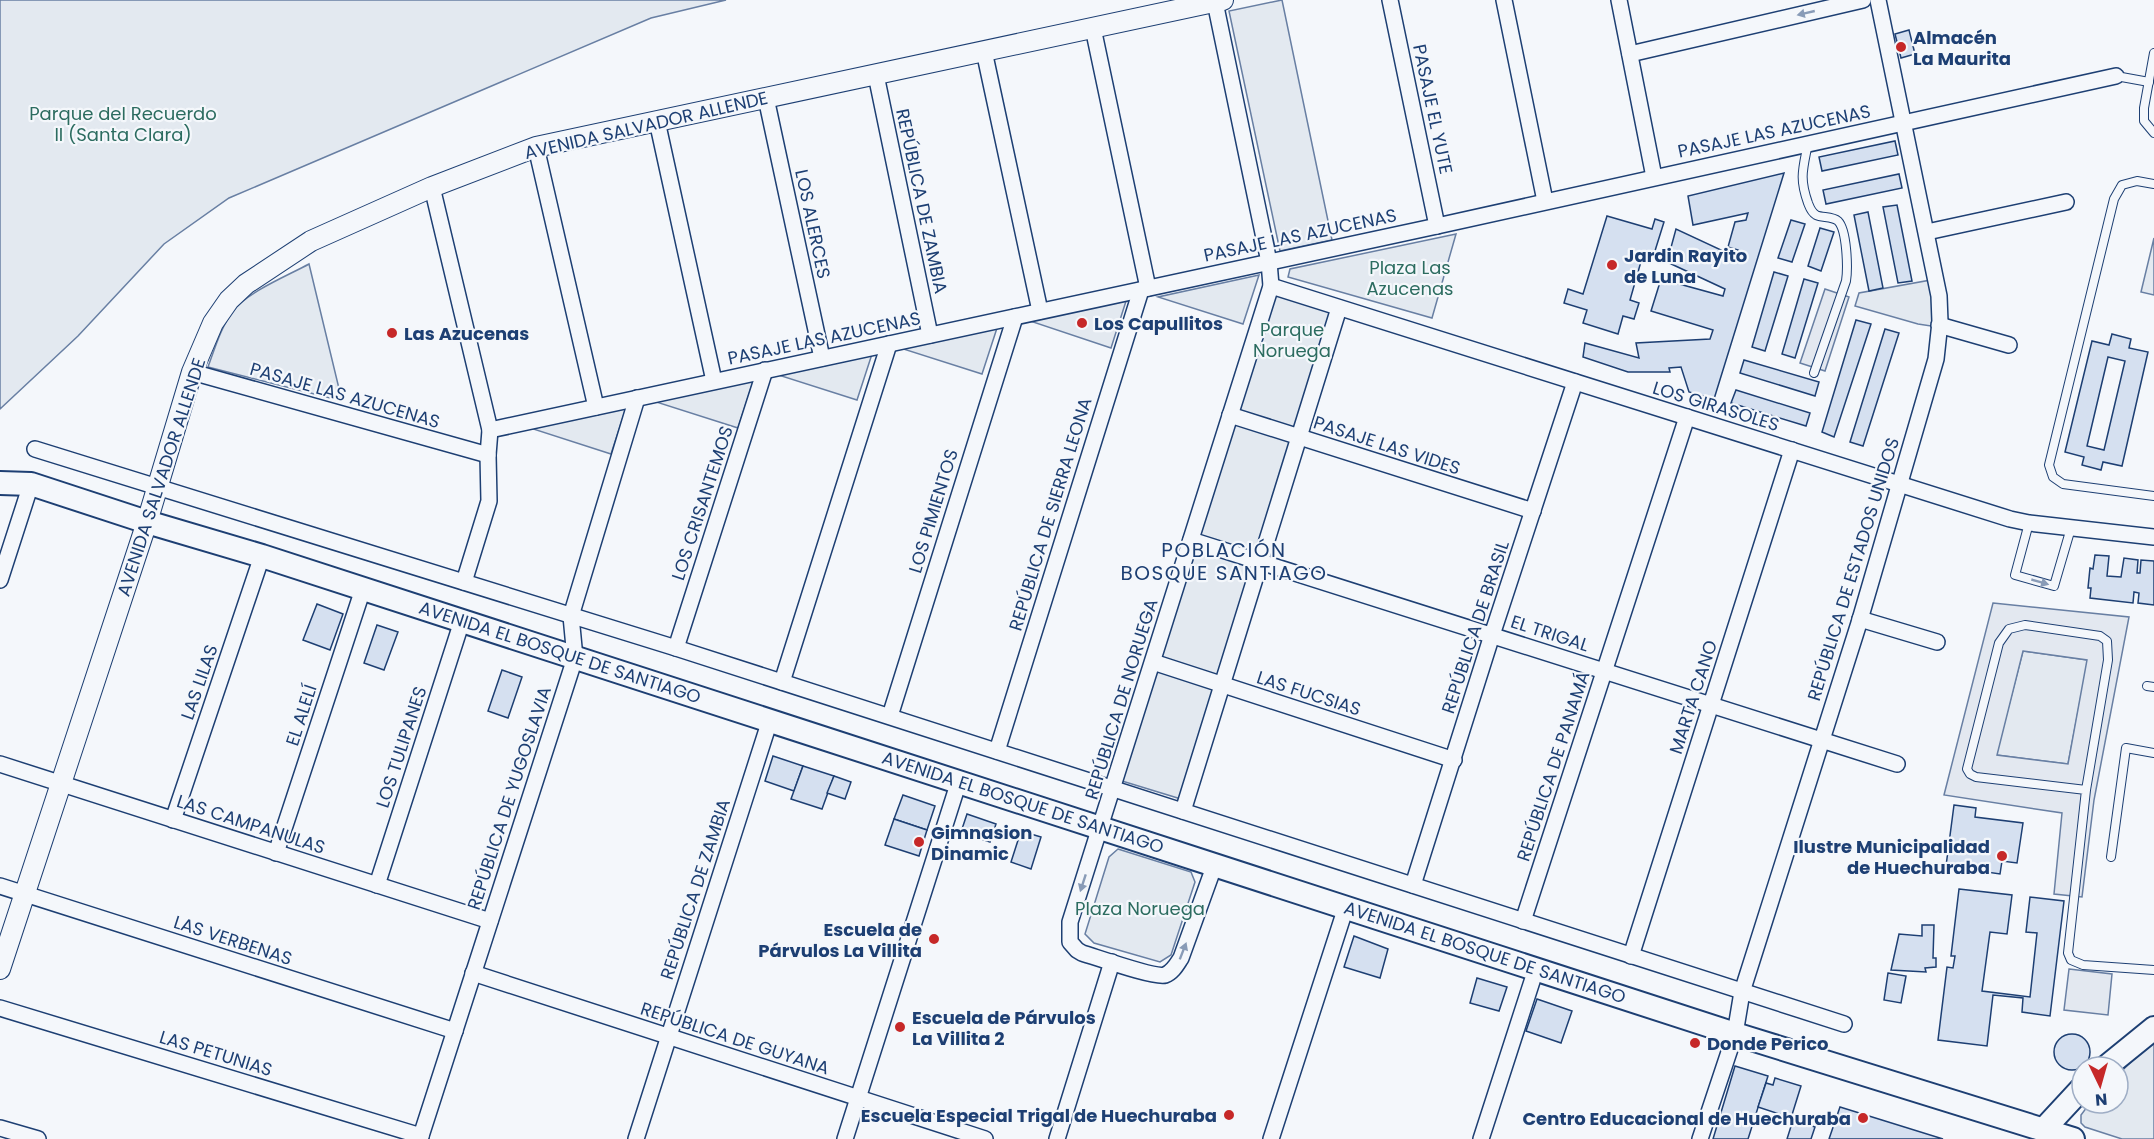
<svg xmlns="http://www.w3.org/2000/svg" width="2154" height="1139" font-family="Poppins,sans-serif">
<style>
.green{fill:#e3e9f0;stroke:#687fa3;stroke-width:1.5}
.parking{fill:#e3e8f0;stroke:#687fa3;stroke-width:1.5;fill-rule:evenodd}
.building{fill:#d5e0f0;stroke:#1d3f73;stroke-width:1.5;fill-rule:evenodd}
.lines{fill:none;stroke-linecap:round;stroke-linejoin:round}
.service-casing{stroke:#1d3f73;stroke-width:10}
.minor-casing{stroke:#1d3f73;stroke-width:18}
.tertiary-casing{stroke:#1d3f73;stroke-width:22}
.secondary-casing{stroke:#1d3f73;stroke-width:26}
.service{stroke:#f4f7fb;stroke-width:8}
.minor{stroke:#f4f7fb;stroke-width:15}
.tertiary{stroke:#f4f7fb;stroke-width:20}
.secondary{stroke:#f4f7fb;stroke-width:22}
.oneway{fill:#889bb7}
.poi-dot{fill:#c62828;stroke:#f4f7fb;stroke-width:2}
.labels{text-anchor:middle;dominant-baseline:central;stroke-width:4.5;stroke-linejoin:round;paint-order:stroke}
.poi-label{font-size:18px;font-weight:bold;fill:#1d3f73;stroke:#f4f7fb;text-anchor:start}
.street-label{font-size:18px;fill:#1d3f73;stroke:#f4f7fb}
.park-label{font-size:18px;fill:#2c6c60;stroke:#f4f7fb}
.neighbourhood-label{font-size:20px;letter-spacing:1.5px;fill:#1d3f73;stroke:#f4f7fb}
</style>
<rect width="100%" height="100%" fill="#f4f7fb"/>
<g class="green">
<path d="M0,0H726L651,18L229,198L164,244L78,336L0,409Z"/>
<path d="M1282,0L1332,240L1280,251L1229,11Z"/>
<path d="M1456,234L1432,318L1288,277L1290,269Z"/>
<path d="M2154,238V295L2141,292Z"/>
<path d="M309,264L342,401L208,367C215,348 221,327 233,311C249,291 287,276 309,264Z"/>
<path d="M1259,275L1243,324L1158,297Z"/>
<path d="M1931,280L1934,323L1931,326L1918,324L1855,306L1859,293Z"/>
<path d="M1273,292L1332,313L1181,799L1122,781Z"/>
<path d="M1127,298L1111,348L1027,320Z"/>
<path d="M998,325L982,374L897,347Z"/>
<path d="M873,351L857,400L772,373Z"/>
<path d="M754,379L738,428L653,401Z"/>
<path d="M627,405L611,454L527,427Z"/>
<path d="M2023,651L2088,660L2068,764L1996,755Z"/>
<path d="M1118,849L1191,872L1195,882L1171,955L1160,962L1094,943L1085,934L1109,857Z"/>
<path d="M2154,1038V1139H2122L2085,1127L2081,1123V1115L2090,1103H2118V1075Z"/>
</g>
<g class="parking">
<path d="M1825,289L1849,297L1825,371L1800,363Z"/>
<path d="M1993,603L2129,617L2094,800L2082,897L2054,894L2062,813L1944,795ZM2023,651L2087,660L2068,764L1997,755Z"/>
<path d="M2069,969L2112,974L2108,1015L2064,1010Z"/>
</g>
<g class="building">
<path d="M1909,30L1915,54L1901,58L1895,34Z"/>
<path d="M1895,141L1898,155L1822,171L1819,157Z"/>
<path d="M1784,173L1714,399L1689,392L1681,367L1669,368L1670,372H1628L1583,357L1585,343L1639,358L1636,343L1710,339L1713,330L1651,311L1661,279L1723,296L1725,289L1667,262L1676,229L1736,257L1738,250L1728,247L1735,222L1746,220L1748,213L1693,225L1688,196Z"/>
<path d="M1899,174L1902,188L1826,204L1823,190Z"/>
<path d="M1897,205L1912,281L1898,283L1883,207Z"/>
<path d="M1868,212L1883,288L1869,291L1854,215Z"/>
<path d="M1607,216L1652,229L1655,219L1664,222L1654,254L1644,251L1630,300L1639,303L1634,319L1623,316L1618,334L1583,323L1587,310L1564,303L1568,289L1583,294Z"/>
<path d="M1791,220L1805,224L1792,262L1778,258Z"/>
<path d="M1820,228L1834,232L1821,271L1808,266Z"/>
<path d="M1774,272L1788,276L1765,351L1752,347Z"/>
<path d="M1804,279L1818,283L1795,358L1782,354Z"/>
<path d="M1856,320L1871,324L1834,437L1822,432Z"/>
<path d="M1885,329L1899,333L1863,446L1850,442Z"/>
<path d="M2112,334L2131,339L2129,348L2148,352L2122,466L2103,462L2101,470L2082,465L2084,457L2065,452L2092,341L2109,345ZM2108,357L2125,361L2104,450L2087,446Z"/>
<path d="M1744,360L1819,382L1815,396L1740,373Z"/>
<path d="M1736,390L1810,413L1806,426L1731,403Z"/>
<path d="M2095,555L2109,556L2107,576L2121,577L2124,558L2138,560L2137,573H2140L2141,560L2154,561V605L2138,603L2139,593L2134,592L2133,603L2090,598L2091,588H2088L2090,568L2093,569Z"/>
<path d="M317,604L343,614L330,650L303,640Z"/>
<path d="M377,625L398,632L384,670L364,663Z"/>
<path d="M502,670L522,677L508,718L488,711Z"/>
<path d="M773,756L803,766L794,791L765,781Z"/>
<path d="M803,766L834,776L822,809L791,799Z"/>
<path d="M834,776L851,782L845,799L827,793Z"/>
<path d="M903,795L935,806L927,830L894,819Z"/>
<path d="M1954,805L1976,808L1975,817L2023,823L2017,863L2002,861L2000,874L1946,866Z"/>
<path d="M967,814L996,824L990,842L961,832Z"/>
<path d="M894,819L927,830L919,856L885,845Z"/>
<path d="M1021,831L1041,837L1031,869L1011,862Z"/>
<path d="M1959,889L2012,895L2007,934L1990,932L1982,991L2030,997L2037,933L2026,932L2030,897L2064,901L2050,1016L2022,1012L2023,998L1993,995L1987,1046L1938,1040L1947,967L1953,968L1955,956H1951Z"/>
<path d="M1922,925H1934L1933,958H1936V967L1925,968L1926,972L1891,970L1899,934L1922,936Z"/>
<path d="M1354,936L1388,949L1380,978L1344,967Z"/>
<path d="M1888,973L1906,976L1901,1003L1884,1000Z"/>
<path d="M1477,978L1507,987L1499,1011L1470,1003Z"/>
<path d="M1537,999L1572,1011L1561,1043L1526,1031Z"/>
<circle cx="2072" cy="1052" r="18"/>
<path d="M1735,1066L1768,1076L1748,1139H1713Z"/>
<path d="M1775,1078L1801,1086L1791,1118L1758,1107L1766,1083L1773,1085Z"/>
<path d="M1840,1107L1943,1139H1829Z"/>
<path d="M1793,1120L1815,1127L1811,1139H1787Z"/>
</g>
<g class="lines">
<g class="service-casing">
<g id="service">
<path d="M2154,53L2144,108V121L2154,133"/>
<path d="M2116,76L2149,82"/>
<path d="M1808,143C1803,169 1799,178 1808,203C1810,208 1811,212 1816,215C1822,218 1832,216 1838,221C1847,230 1848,268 1846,281L1814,373"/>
<path d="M2154,184L2137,181L2122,185L2114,199L2049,465L2053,477L2063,484L2154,496"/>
<path d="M2029,523L2015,575L2054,586L2071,528"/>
<path d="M2147,686L2154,687"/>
<path d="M2086,790L1976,777L1970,774L1967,769L1999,643L2009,629L2025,625L2100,636L2107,641L2108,660L2086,790L2068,953L2071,960L2083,965L2154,970"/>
<path d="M2111,857L2126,748L2154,753"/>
</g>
</g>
<g class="minor-casing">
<g id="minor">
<path d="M1390,0L1437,226"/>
<path d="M1504,0L1545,201"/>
<path d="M1619,0L1654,177"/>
<path d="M1093,28L1148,288"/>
<path d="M984,51L1040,311"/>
<path d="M1630,54L1863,0"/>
<path d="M876,75L930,335"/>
<path d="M766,98L822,358"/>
<path d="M657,121L714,381"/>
<path d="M536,147L596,407"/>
<path d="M432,187L490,430L488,455L489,501L464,582"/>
<path d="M1927,232L2066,202"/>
<path d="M1271,286L2010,519L2029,523L2154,537"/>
<path d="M1939,325L2009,345"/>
<path d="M192,372L488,455"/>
<path d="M1230,415L1533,511"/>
<path d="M490,430L1437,226L2116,76"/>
<path d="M35,449L676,648L1844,1024"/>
<path d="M1191,540L1897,764"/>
<path d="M0,580L31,484"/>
<path d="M1860,619L1937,642"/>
<path d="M676,648L765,370"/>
<path d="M1153,662L1454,760"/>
<path d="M782,682L889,344"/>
<path d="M890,716L1015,317"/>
<path d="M997,751L1141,290"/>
<path d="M0,764L490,921"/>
<path d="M1183,811L1339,308"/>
<path d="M173,820L262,556"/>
<path d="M276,853L363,589"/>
<path d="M1215,864L1181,958C1177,964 1173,972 1165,975C1154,978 1096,957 1082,953L1077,950L1070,942V922L1271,286L1269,262L1215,2"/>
<path d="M377,885L462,621"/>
<path d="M1413,885L1492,635L1575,382"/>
<path d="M0,886L455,1031"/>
<path d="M1523,921L1687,417"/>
<path d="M1631,956L1792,450"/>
<path d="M473,973L985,1139"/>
<path d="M0,1008L421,1136"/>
<path d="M0,1128L38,1139"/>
<path d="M420,1139L575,658L571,616L637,398"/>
<path d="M636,1139L770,720"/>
<path d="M845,1139L959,781"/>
<path d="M1057,1139L1112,962"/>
<path d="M1271,1139L1346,907"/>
<path d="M1481,1139L1536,969"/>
<path d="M1700,1139L1735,1034L1742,992L1859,623L1936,359L1940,322L1939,296L1878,0"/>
</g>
</g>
<g class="tertiary-casing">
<path id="tertiary" d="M0,969L147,522L192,372L213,323L229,300L246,284L311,241L432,187L536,147L1223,0"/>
</g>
<g class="secondary-casing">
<g id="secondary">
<path d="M0,483L31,484L147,522L262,556L1735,1034L2073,1139"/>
<path d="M2106,1067L2154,1028"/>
<path d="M2044,1129L2082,1088"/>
</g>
</g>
<use href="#service" class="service"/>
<use href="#minor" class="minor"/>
<use href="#tertiary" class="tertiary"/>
<use href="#secondary" class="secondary"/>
</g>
<defs><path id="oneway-solid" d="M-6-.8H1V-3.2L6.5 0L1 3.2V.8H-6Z" transform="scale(1.5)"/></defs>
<g class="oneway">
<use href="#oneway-solid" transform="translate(1806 13) rotate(167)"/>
<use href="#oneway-solid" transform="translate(2040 582) rotate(16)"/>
<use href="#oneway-solid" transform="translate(1083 883) rotate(108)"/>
<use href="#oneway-solid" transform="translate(1183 951) rotate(-69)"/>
</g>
<g class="poi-dot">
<circle cx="1901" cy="47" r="6"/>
<circle cx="1612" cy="265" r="6"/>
<circle cx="1082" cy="323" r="6"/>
<circle cx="392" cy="333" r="6"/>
<circle cx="919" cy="842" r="6"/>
<circle cx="2002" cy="856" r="6"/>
<circle cx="934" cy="939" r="6"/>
<circle cx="900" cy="1027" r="6"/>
<circle cx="1695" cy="1043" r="6"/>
<circle cx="1229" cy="1115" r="6"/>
<circle cx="1863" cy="1118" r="6"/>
</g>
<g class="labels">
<g class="poi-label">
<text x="1913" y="37">Almacén<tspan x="1913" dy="21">La Maurita</tspan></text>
<text x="1624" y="255">Jardin Rayito<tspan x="1624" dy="21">de Luna</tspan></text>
<text x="1094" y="323">Los Capullitos</text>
<text x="404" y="333">Las Azucenas</text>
<text x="931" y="832">Gimnasion<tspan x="931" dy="21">Dinamic</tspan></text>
<text x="1990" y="846" text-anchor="end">Ilustre Municipalidad<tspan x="1990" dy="21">de Huechuraba</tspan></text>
<text x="922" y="929" text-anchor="end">Escuela de<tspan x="922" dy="21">Párvulos La Villita</tspan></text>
<text x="912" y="1017">Escuela de Párvulos<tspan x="912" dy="21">La Villita 2</tspan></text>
<text x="1707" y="1043">Donde Perico</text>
<text x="1217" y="1115" text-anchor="end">Escuela Especial Trigal de Huechuraba</text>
<text x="1851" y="1118" text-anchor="end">Centro Educacional de Huechuraba</text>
</g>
<g class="street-label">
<text transform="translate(1433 109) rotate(78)">PASAJE EL YUTE</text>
<text transform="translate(646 125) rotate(-13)">AVENIDA SALVADOR ALLENDE</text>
<text transform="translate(1774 131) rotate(-12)">PASAJE LAS AZUCENAS</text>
<text transform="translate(922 201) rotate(78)">REPÚBLICA DE ZAMBIA</text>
<text transform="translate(813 224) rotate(78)">LOS ALERCES</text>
<text transform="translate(1300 235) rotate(-12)">PASAJE LAS AZUCENAS</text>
<text transform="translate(824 338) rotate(-12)">PASAJE LAS AZUCENAS</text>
<text transform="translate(345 395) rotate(16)">PASAJE LAS AZUCENAS</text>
<text transform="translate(1716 406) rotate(17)">LOS GIRASOLES</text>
<text transform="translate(1387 445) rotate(18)">PASAJE LAS VIDES</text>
<text transform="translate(161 477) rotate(-72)">AVENIDA SALVADOR ALLENDE</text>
<text transform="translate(702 503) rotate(-72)">LOS CRISANTEMOS</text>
<text transform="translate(933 511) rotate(-73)">LOS PIMIENTOS</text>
<text transform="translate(1050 514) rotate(-73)">REPÚBLICA DE SIERRA LEONA</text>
<text transform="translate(1853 569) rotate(-73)">REPÚBLICA DE ESTADOS UNIDOS</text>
<text transform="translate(1475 627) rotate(-72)">REPÚBLICA DE BRASIL</text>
<text transform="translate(1550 633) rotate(18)">EL TRIGAL</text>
<text transform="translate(560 652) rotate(18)">AVENIDA EL BOSQUE DE SANTIAGO</text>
<text transform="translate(199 682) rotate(-71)">LAS LILAS</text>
<text transform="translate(1309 693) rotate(18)">LAS FUCSIAS</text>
<text transform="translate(1693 697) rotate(-72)">MARTA CANO</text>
<text transform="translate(1121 699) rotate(-73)">REPÚBLICA DE NORUEGA</text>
<text transform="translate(301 715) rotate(-72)">EL ALELÍ</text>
<text transform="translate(401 747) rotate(-72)">LOS TULIPANES</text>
<text transform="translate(1553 766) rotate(-72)">REPÚBLICA DE PANAMÁ</text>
<text transform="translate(509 798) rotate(-72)">REPÚBLICA DE YUGOSLAVIA</text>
<text transform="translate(1023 802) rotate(18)">AVENIDA EL BOSQUE DE SANTIAGO</text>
<text transform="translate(251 824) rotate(18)">LAS CAMPANULAS</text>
<text transform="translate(695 889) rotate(-72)">REPÚBLICA DE ZAMBIA</text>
<text transform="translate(233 940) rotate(18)">LAS VERBENAS</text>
<text transform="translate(1485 952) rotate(18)">AVENIDA EL BOSQUE DE SANTIAGO</text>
<text transform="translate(735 1038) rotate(18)">REPÚBLICA DE GUYANA</text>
<text transform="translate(216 1053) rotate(17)">LAS PETUNIAS</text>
</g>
<g class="park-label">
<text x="123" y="113">Parque del Recuerdo<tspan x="123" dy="21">II (Santa Clara)</tspan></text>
<text x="1410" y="267">Plaza Las<tspan x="1410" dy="21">Azucenas</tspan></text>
<text x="1292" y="329">Parque<tspan x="1292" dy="21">Noruega</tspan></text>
<text x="1140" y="908">Plaza Noruega</text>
</g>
<g class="neighbourhood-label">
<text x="1224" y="550">POBLACIÓN<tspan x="1224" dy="23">BOSQUE SANTIAGO</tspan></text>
</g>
</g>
<g transform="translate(2100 1085) rotate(175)"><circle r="28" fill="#f4f7fb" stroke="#9eadc5" stroke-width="1.5"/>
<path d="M0-4.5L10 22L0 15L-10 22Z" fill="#c62828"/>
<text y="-9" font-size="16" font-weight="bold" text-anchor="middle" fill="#1d3f73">N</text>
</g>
</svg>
